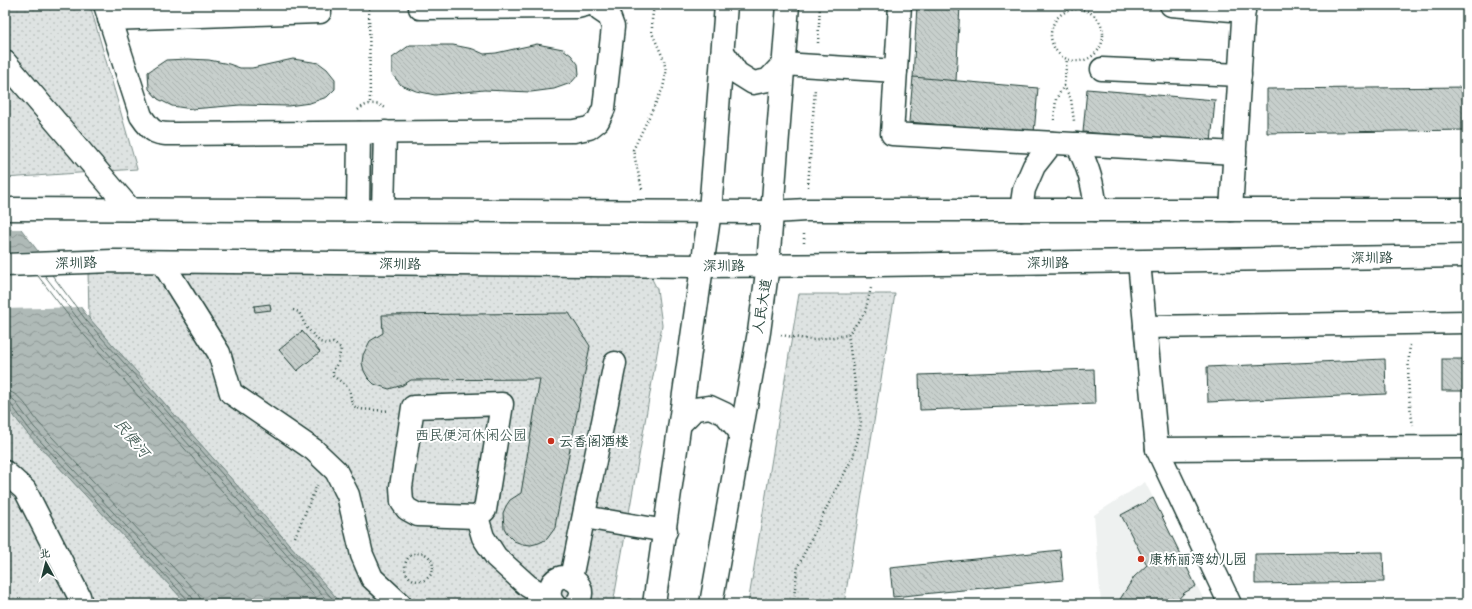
<svg xmlns="http://www.w3.org/2000/svg" width="1472" height="609" font-family="Sriracha,'LXGW WenKai TC',sans-serif">
<style>
.built{fill:#eef1f0}
.green{fill:url(#green-dots);stroke:#7e908b}
.water{fill:url(#water-waves);stroke:#758883}
.pier{fill:#fff}
.lines{fill:none;stroke-linecap:round;stroke-linejoin:round}
.shore{stroke:#596f68;stroke-width:1}
.building{fill:url(#building-back-hatch);stroke:#1f3d34}
.minor-casing{stroke:#1f3d34;stroke-width:25}
.major-casing{stroke:#1f3d34;stroke-width:25}
.path{stroke:#1f3d34;stroke-width:2.5;stroke-dasharray:1 3;stroke-linecap:butt}
.minor{stroke:#fff;stroke-width:22}
.major{stroke:#fff;stroke-width:22}
.poi-dot{fill:#c8321e;stroke:#fff;stroke-width:1.5}
.labels{text-anchor:middle;dominant-baseline:central;stroke-width:4;stroke-linejoin:round;paint-order:stroke}
.street-label{font-size:14px;fill:#1f3d34;stroke:#fff}
.park-label{font-size:14px;fill:#455e57;stroke:#fff}
.poi-label{font-size:14px;fill:#1f3d34;stroke:#fff;text-anchor:start}
.water-label{font-size:15px;font-style:italic;fill:#4a625b;stroke:#fff}
</style>
<defs>
<pattern id="green-dots" width="8" height="8" patternUnits="userSpaceOnUse"><rect width="8" height="8" fill="#dee3e2"/><path d="M2 2h.1M6 6h.1" fill="none" stroke="#bec4c2" stroke-width="1.8" stroke-linecap="round"/></pattern>
<pattern id="water-waves" width="16" height="10" patternUnits="userSpaceOnUse"><rect width="16" height="10" fill="#afbab7"/><path d="M0 5q4-4 8 0t8 0" fill="none" stroke="#8e9896"/></pattern>
<pattern id="building-back-hatch" width="6" height="6" patternUnits="userSpaceOnUse"><rect width="6" height="6" fill="#c7cfcc"/><path d="M-1 5l2 2M0 0l6 6M5-1l2 2" fill="none" stroke="#aab3b0"/></pattern>
</defs>
<rect width="100%" height="100%" fill="#fff"/>
<filter id="ink" filterUnits="userSpaceOnUse"><feTurbulence type="fractalNoise" baseFrequency=".025" numOctaves="2"/><feDisplacementMap in="SourceGraphic" scale="8" xChannelSelector="R" yChannelSelector="G"/><feConvolveMatrix kernelMatrix="1 2 1 2 8 2 1 2 1" color-interpolation-filters="sRGB"/></filter>
<g filter="url(#ink)">
<path class="built" d="M1145,482L1206,604H1101L1094,515Z"/>
<g class="green">
<path d="M5,5H90L137,169L5,178Z"/>
<path d="M645,265L657,289L662,325L613,604H342L89,318L88,270Z"/>
<path d="M799,294H895L844,604H748Z"/>
<path d="M5,404L27,433L187,604H5Z"/>
</g>
<path class="water" d="M5,208L89,318L342,604H187L27,433L5,404Z"/>
<g class="pier">
<path d="M5,206L7,207L24,229H5Z"/>
<path d="M40,251L79,302L83,307L5,309V252Z"/>
</g>
<g class="lines">
<g class="shore">
<path d="M52,275L86,320L337,604"/>
<path d="M38,276L78,328L322,604"/>
<path d="M45,276L82,324L330,604"/>
<path d="M5,391C20,391 30,412 39,423L197,593L200,598L201,604"/>
<path d="M5,397H10L14,400L34,427L192,597L195,604"/>
<path d="M5,402L10,403L30,430L188,600L190,604"/>
</g>
</g>
<g class="building">
<path d="M917,5H960L956,81L913,78Z"/>
<path d="M1337,5H1438V8Z"/>
<path d="M537,44L563,49L571,55L578,64L579,74L571,83L554,89L531,92L484,90L435,95L416,91L401,85L392,74V58L410,45H453L473,49L484,54L496,53Z"/>
<path d="M188,59L209,60L229,64L240,68H252L293,59L319,63L327,69L335,79V89L327,97L310,103L288,106L240,105L192,109L172,106L158,99L149,89L148,72L166,60Z"/>
<path d="M913,77L1038,88L1034,133L909,122Z"/>
<path d="M1467,87V130L1267,133V89Z"/>
<path d="M1087,89L1215,100L1211,143L1083,132Z"/>
<path d="M270,304L271,310L255,312L254,306Z"/>
<path d="M569,313L590,346L556,521L555,528L547,539L539,543L531,545L522,544L514,541L508,535L504,528L503,513L506,506L510,500L521,493L540,379L411,380L403,385L389,389L374,384L368,378L364,371L362,363L363,355L370,341L383,333L382,315Z"/>
<path d="M302,331L320,352L297,371L279,350Z"/>
<path d="M1385,359L1386,394L1208,402L1207,367Z"/>
<rect x="1442" y="359" width="25" height="32"/>
<path d="M1094,369L1095,404L920,410L919,375Z"/>
<path d="M1153,498L1196,586L1184,593L1174,604H1117L1134,577L1147,565L1121,515Z"/>
<path d="M1060,550L1063,580L893,597L890,568Z"/>
<path d="M1383,552L1384,582L1255,584V554Z"/>
</g>
<g class="lines">
<g class="minor-casing">
<g id="minor">
<path d="M105,5L141,116C153,134 156,134 176,134L574,131L589,128L598,121L604,108L613,27L609,16L600,10L599,5"/>
<path d="M900,5L892,134L1235,153"/>
<path d="M1171,5L1244,11"/>
<path d="M420,8L577,7L585,5"/>
<path d="M109,19L320,12"/>
<path d="M5,62L130,209"/>
<path d="M783,64L896,71"/>
<path d="M1102,69L1240,75"/>
<path d="M1077,144C1089,169 1093,183 1096,210"/>
<path d="M5,209L773,212L806,210H1467"/>
<path d="M358,210L359,133"/>
<path d="M383,210L385,132"/>
<path d="M1021,210L1024,189L1034,166L1052,143"/>
<path d="M1231,210L1244,5"/>
<path d="M162,262L219,353L231,393L314,450L336,471L348,495L362,555L372,578L400,604"/>
<path d="M1139,262L1157,449L1230,604"/>
<path d="M5,265L113,261L703,266L877,265L1467,256"/>
<path d="M1145,327L1467,322"/>
<path d="M1157,449L1467,447"/>
<path d="M5,472L25,490L79,596L81,604"/>
<path d="M477,517L418,515L407,509L402,502L401,487L413,407L502,404L485,510L477,517L483,537L496,557L528,586L550,599"/>
<path d="M584,517L666,531"/>
<path d="M571,578L615,363"/>
<path d="M554,604C550,600 549,596 550,590C554,564 595,582 576,604"/>
</g>
</g>
<g class="major-casing">
<g id="major">
<path d="M723,52L737,73L753,83L768,80L783,64"/>
<path d="M681,423L695,409L710,407L725,414L741,433"/>
<path d="M654,604L710,211L726,5"/>
<path d="M711,604L759,332L768,265L788,5"/>
</g>
</g>
<g class="path">
<path d="M369,5L370,103"/>
<circle cx="1077" cy="35" r="26"/>
<path d="M818,43L820,5"/>
<path d="M1064,86L1067,59"/>
<path d="M358,110C367,102 377,102 387,109"/>
<path d="M1054,120L1056,99L1064,86L1071,99L1074,121"/>
<path d="M808,187L815,88"/>
<path d="M642,189L633,150L663,88L666,73L664,60L652,33V20L654,5"/>
<path d="M804,243V232"/>
<path d="M293,310L299,312L306,327L320,342L327,344L333,343L341,348L338,363L333,370V376C338,380 346,384 349,389C351,394 350,399 353,406L360,409L390,411"/>
<path d="M781,335L812,340L848,335L865,312L871,288"/>
<path d="M1410,345C1407,372 1408,399 1413,425"/>
<path d="M295,537L317,485"/>
<circle cx="419" cy="567" r="14"/>
<path d="M629,604L630,598"/>
<path d="M793,604L798,566L832,497L853,457L861,424L848,335"/>
</g>
<use href="#minor" class="minor"/>
<use href="#major" class="major"/>
</g>
</g>
<g class="poi-dot">
<circle cx="551" cy="441" r="4"/>
<circle cx="1141" cy="559" r="4"/>
</g>
<g class="labels">
<g class="street-label">
<text transform="translate(1372 258) rotate(-1)">深圳路</text>
<text transform="translate(76 263) rotate(-2)">深圳路</text>
<text transform="translate(1048 263) rotate(-1)">深圳路</text>
<text transform="translate(400 264) rotate(1)">深圳路</text>
<text transform="translate(724 266) rotate(-1)">深圳路</text>
<text transform="translate(762 306) rotate(-81)">人民大道</text>
</g>
<g class="park-label">
<text x="471" y="435">西民便河休闲公园</text>
</g>
<g class="poi-label">
<text x="559" y="441">云香阁酒楼</text>
<text x="1149" y="559">康桥丽湾幼儿园</text>
</g>
<g class="water-label">
<text transform="translate(132 438) rotate(50)">民便河</text>
</g>
</g>
<rect width="1472" height="609" fill="none" stroke="#fff" stroke-width="20"/>
<rect x="10" y="10" width="1452" height="589" fill="none" stroke="#1f3d34" stroke-width="1.5" filter="url(#ink)"/>
<g transform="translate(46 563) rotate(353)" stroke="#ffffff" stroke-width="3" paint-order="stroke">
<path d="M0-3L7 15L0 10L-7 15Z" fill="#1f3d34"/>
<text y="-6" font-size="11" font-weight="bold" text-anchor="middle" fill="#1f3d34">北</text>
</g>
</svg>
